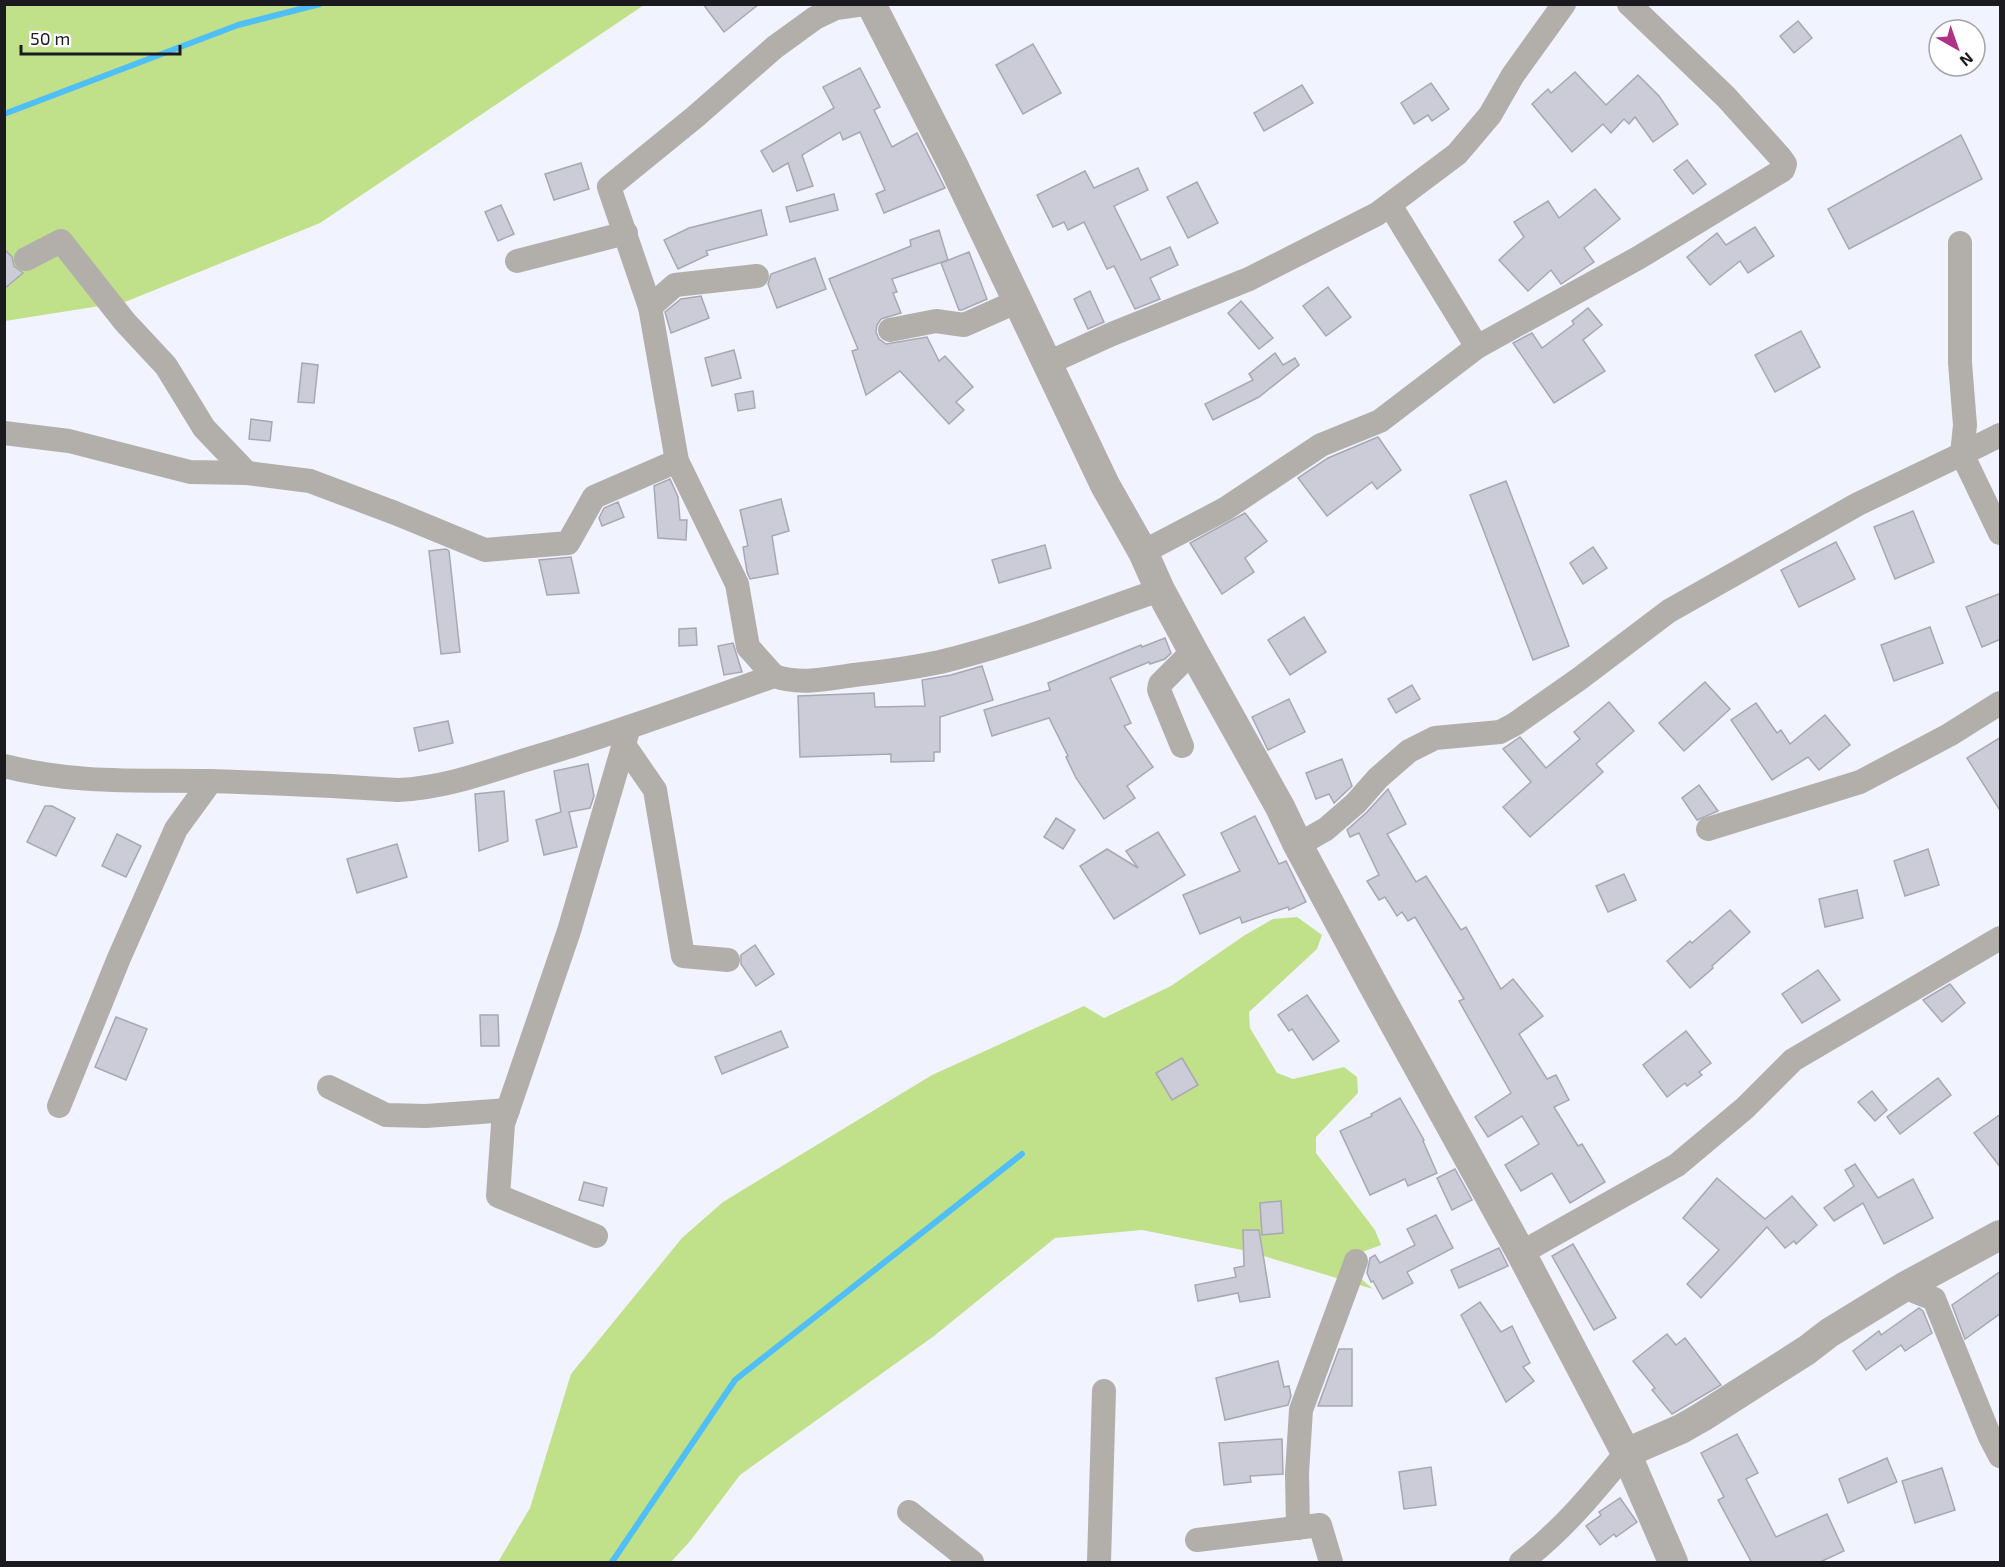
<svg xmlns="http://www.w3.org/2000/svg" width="2005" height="1567" font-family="'Exo 2',sans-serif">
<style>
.green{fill:#c1e08a}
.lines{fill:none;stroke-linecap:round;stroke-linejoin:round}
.stream{stroke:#50bff8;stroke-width:6}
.building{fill:#cbccd7;stroke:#a7a8b3;stroke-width:1.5}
.minor{stroke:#b2afab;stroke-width:24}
.tertiary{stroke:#b2afab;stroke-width:30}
</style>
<rect width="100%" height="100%" fill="#f1f3fe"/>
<g class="green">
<path d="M5,5H644L320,223L125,302L5,321Z"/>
<path d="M1297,917L1322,935L1317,949L1249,1012L1250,1028L1277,1073L1293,1079L1344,1067L1357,1077L1358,1093L1316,1137V1153L1375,1230L1381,1245L1357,1254L1353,1272L1373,1289L1247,1251L1142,1230L1055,1238L934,1336L740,1475L691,1540L671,1562H498L530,1508L571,1374L682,1238L723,1202L932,1075L1084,1006L1104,1018L1171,986L1245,935L1273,919Z"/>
</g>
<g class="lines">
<g class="stream">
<path d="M4,114L238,25L320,4"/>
<path d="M612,1562L735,1380L1022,1154"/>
</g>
</g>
<g class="building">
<path d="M703,4H759L724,32Z"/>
<path d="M1798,21L1812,38L1794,53L1780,36Z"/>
<path d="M1033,44L1061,93L1023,114L996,65Z"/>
<path d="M860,68L880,107L874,110L892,147L917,133L945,188L884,213L876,194L885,190L860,132L843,140L840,132L802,155L813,186L797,191L788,163L773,172L761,151L834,108L823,87Z"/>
<path d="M1575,72L1606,105L1638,75L1659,96L1678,124L1653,142L1635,117L1629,124L1624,119L1611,133L1603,124L1572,152L1532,104L1548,89L1551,93Z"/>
<path d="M1431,83L1449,109L1432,121L1428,115L1414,124L1401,103Z"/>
<path d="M1302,85L1313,103L1264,131L1254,113Z"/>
<path d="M1961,135L1982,179L1849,249L1828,209Z"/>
<path d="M1687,160L1706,184L1693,194L1674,170Z"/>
<path d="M581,163L589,189L554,200L545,174Z"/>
<path d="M1138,168L1148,190L1114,206L1141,260L1170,247L1178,265L1150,278L1160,299L1135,309L1114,266L1107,269L1084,222L1068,230L1064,222L1053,227L1037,195L1085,171L1094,188Z"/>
<path d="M1197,182L1218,223L1188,238L1167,197Z"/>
<path d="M1595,189L1620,219L1584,248L1594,262L1561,284L1551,270L1528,291L1499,260L1524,237L1514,222L1548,201L1559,218Z"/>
<path d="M834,194L838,210L790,222L786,207Z"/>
<path d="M501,205L514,234L498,241L485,212Z"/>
<path d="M761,210L767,235L706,251L708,255L678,269L664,240L689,228Z"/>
<path d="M1755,227L1774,256L1748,273L1740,261L1710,285L1687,257L1717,233L1726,245Z"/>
<path d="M939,230L948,260L892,279L897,292L893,293L901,313L881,319L877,325L876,332L879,339L886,344L927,337L939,361L945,356L973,387L956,402L964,410L949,424L900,371L866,395L852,351L858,349L829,279L911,246L910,240Z"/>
<path d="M4,249L12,257L14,266L23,273L4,289Z"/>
<path d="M969,252L987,299L962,310H959L941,263Z"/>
<path d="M815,258L826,289L777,308L768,284L771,274Z"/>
<path d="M1328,287L1351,317L1326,336L1303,306Z"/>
<path d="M1090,291L1104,322L1088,329L1074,299Z"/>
<path d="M701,296L709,318L671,333L665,312L681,299Z"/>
<path d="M1241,301L1273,338L1259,349L1228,313Z"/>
<path d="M1588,308L1602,325L1583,340L1605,371L1554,403L1513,343L1532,333L1542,348L1574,324L1572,321Z"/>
<path d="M1801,331L1820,367L1775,392L1755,355Z"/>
<path d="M734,350L741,378L712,386L705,358Z"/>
<path d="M1275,353L1283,365L1295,358L1299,365L1259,397L1213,420L1205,404L1253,380L1249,374Z"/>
<path d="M302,363L318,365L314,403L298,402Z"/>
<path d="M753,391L755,408L738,411L735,394Z"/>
<path d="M251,419L272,422L270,441L249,439Z"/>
<path d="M1378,437L1401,470L1377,489L1372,482L1327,516L1298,478L1328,458Z"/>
<path d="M670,479L678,497L680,520H687L686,540L658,538L654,486Z"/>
<path d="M1506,481L1569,646L1533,660L1470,495Z"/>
<path d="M781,499L789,531L772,536L778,574L750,579L747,572L743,547L748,546L740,510Z"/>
<path d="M618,502L624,517L602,526L599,518L604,508Z"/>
<path d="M1913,511L1934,562L1895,579L1874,527Z"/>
<path d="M1245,513L1267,541L1245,558L1254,572L1222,594L1190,543Z"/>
<path d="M1836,542L1855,579L1799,607L1781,570Z"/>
<path d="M1045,545L1051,568L999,583L992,560Z"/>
<path d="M1593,547L1607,568L1583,584L1570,563Z"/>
<path d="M446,549L449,551L460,652L441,654L429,551Z"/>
<path d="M571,557L579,593L547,595L539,560Z"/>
<path d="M2001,593V639L1982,647L1966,607Z"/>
<path d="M1304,617L1326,652L1290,675L1268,640Z"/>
<path d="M1930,627L1943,663L1894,681L1881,645Z"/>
<path d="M696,628L697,645L679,646V629Z"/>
<path d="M1165,638L1171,653L1165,659L1150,664L1149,662L1110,678L1131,723L1124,726L1153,767L1127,786L1135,798L1104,819L1076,778L1066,757L1068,756L1049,718L992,736L984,710L1050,690L1048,683L1141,645L1142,647Z"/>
<path d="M733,643L742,672L724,675L718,646Z"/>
<path d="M982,666L993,700L940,717V752H934V761L891,762V754L800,757L798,696L874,693L875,707L925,706L922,680L951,675Z"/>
<path d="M1705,682L1730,709L1684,751L1659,723Z"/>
<path d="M1412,685L1420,699L1396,713L1388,699Z"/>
<path d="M1289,699L1305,732L1268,750L1252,717Z"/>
<path d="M1609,702L1634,731L1596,764L1603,772L1530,837L1503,807L1531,782L1503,749L1520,737L1546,768L1580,739L1574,732Z"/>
<path d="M1756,703L1777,733L1781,730L1790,744L1825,715L1850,745L1819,770L1808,757L1772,780L1731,720Z"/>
<path d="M448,721L453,743L419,751L414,728Z"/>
<path d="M2001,737V812L1967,758Z"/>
<path d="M1342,759L1352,786L1334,803L1329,794L1316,799L1306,773Z"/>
<path d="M588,764L594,796L590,808L569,812L577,847L544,855L536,820L561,812L554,771Z"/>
<path d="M1699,785L1718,811L1697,820L1682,798Z"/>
<path d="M1388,789L1406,824L1387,834L1416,882L1426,876L1461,930L1466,927L1501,989L1513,979L1543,1016L1519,1034L1547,1079L1556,1075L1569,1100L1554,1107L1578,1146L1582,1144L1605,1182L1570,1203L1552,1173L1521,1191L1505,1165L1539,1144L1522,1116L1488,1137L1475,1117L1511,1093L1459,1001L1464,999L1415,917L1408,921L1402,912L1397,916L1385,897L1379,900L1367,881L1379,875L1359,833L1350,837L1347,830L1367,812Z"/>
<path d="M504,791L508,841L479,851L475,794Z"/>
<path d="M45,806H52L75,818L56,856L27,842Z"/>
<path d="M1255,816L1279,864L1286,861L1306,902L1289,910L1288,907L1242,923L1240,917L1200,934L1183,895L1240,871L1221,833Z"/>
<path d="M1056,818L1075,830L1063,849L1044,837Z"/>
<path d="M1158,832L1185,875L1114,919L1080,866L1107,849L1138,868L1126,851Z"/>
<path d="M117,834L141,846L126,877L102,866Z"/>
<path d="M397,844L407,877L357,893L347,859Z"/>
<path d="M1928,849L1939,885L1905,896L1894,861Z"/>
<path d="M1624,874L1636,900L1608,912L1596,886Z"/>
<path d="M1857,890L1863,918L1825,927L1819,899Z"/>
<path d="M1730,910L1750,932L1712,966L1713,968L1690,988L1667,961L1690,941L1692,943Z"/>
<path d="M755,945L774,974L756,986L741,964V955Z"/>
<path d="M1818,970L1840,1000L1802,1023L1782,994Z"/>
<path d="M1950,984L1965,1003L1942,1022L1923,1000Z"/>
<path d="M1307,995L1339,1041L1313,1060L1292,1029L1289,1031L1278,1015Z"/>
<path d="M480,1015H498L499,1046H481Z"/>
<path d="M116,1017L147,1029L126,1080L95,1067Z"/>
<path d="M781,1031L788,1047L722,1074L715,1057Z"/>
<path d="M1686,1031L1711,1063L1699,1072L1702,1075L1687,1086L1685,1083L1667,1097L1643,1065Z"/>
<path d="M1182,1058L1198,1085L1172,1100L1156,1073Z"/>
<path d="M1938,1078L1951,1095L1900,1134L1887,1117Z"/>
<path d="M1872,1091L1887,1110L1875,1121L1858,1102Z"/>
<path d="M1400,1098L1424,1140L1423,1141L1437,1173L1408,1186L1405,1179L1370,1195L1340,1131L1372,1116L1371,1114Z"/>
<path d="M2001,1114V1168L1974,1133Z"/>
<path d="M1855,1164L1878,1198L1913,1179L1933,1218L1884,1244L1863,1203L1834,1221L1824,1208L1854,1186L1845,1170Z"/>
<path d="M1455,1169L1472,1200L1452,1210L1437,1178Z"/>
<path d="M1717,1178L1765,1219L1792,1196L1817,1225L1796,1244L1794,1241L1785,1248L1767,1227L1701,1298L1687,1284L1719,1250L1683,1218Z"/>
<path d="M584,1182L607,1188L603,1206L579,1200Z"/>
<path d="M1281,1201L1283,1233L1262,1235L1260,1203Z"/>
<path d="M1436,1215L1453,1248L1407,1272L1413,1283L1383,1299L1373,1281L1371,1282L1367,1273L1370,1258L1375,1255L1380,1263L1415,1245L1407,1229Z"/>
<path d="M1243,1230H1259L1270,1297L1240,1302L1238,1293L1198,1301L1195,1285L1236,1277L1234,1268L1244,1266Z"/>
<path d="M1573,1244L1616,1318L1594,1330L1552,1256Z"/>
<path d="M1499,1248L1508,1266L1459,1288L1451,1270Z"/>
<path d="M2001,1271V1313L1965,1339L1952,1305Z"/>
<path d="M1480,1302L1501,1332L1512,1326L1530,1363L1523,1367L1534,1381L1506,1402L1461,1315Z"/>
<path d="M1919,1308L1923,1311L1932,1333L1905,1351L1901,1345L1866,1370L1853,1351L1879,1331L1881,1335Z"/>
<path d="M1667,1334L1676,1345L1685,1338L1721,1385L1672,1414L1652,1390L1655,1388L1633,1361Z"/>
<path d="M1339,1349H1352V1406H1318Z"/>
<path d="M1278,1361L1284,1387L1289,1386L1291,1396L1288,1405L1225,1420L1216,1378Z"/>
<path d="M1737,1434L1758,1473L1746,1479L1776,1537L1827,1514L1844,1551L1818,1563H1752L1718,1500L1724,1497L1701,1453Z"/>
<path d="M1282,1439L1283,1474L1250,1476L1251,1482L1224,1485L1219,1443Z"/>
<path d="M1887,1458L1897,1482L1848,1503L1839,1479Z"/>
<path d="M1431,1467L1436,1505L1404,1509L1399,1472Z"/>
<path d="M1942,1468L1955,1510L1915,1523L1902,1481Z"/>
<path d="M1620,1498L1637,1522L1616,1537L1614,1534L1600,1545L1586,1526L1601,1515L1599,1512Z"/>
</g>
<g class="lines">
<g class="minor">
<path d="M1390,205L1477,347"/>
<path d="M1960,243V363L1965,425L1962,454"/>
<path d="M26,259L61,241L125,322L166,366L204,428L247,473"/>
<path d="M517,261L626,233"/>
<path d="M650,307L675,285L757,276"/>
<path d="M890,330L936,321L964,325L1018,301"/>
<path d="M1048,363L1112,334L1249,279L1377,214L1457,154L1490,115L1513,75L1564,4"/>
<path d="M4,433L69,441L190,472L247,473L310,481L395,513L485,550L568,543L594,497L677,461"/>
<path d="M1962,454L2000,435"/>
<path d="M1143,552L1225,509L1321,445L1380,421L1477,347L1638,258L1783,170L1785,164L1780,157L1726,97L1629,4"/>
<path d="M774,676L748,647L737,584L677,461L650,307L609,187L695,117L775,47L815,18L836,8L865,4"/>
<path d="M624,745L655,790L683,956L728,960"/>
<path d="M1182,746L1159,690L1160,684L1193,651"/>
<path d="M4,766C75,784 138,780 210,781C273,783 336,786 398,790C442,788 481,774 522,761C607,736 690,706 774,676C800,685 826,679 854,675C883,672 911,668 940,662C1015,644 1087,615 1160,590"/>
<path d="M1708,829L1860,782L1949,735L2000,703"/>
<path d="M1298,845L1326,829L1356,803L1378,778L1409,751L1435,738L1500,732L1515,724L1579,679L1669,611L1858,504L1962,454L2000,533"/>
<path d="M329,1087L386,1115L426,1116L508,1110"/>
<path d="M59,1106L119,958L176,829L211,781"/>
<path d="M596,1236L498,1196L503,1124L569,931L629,727"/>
<path d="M1521,1253L1677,1165L1745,1108L1793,1060L2000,938"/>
<path d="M1904,1287L1934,1299L1990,1437L2000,1456"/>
<path d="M909,1512L972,1562"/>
<path d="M1298,1528L1297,1473L1301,1410L1356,1261"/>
<path d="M1197,1540L1320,1525L1331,1562"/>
<path d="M1099,1562L1104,1391"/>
<path d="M1521,1562C1562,1531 1593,1493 1626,1453"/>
</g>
<g class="tertiary">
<path d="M871,4L953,165L1105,485L1143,552L1160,590L1193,651L1280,807L1298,845L1371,981L1521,1253L1626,1453L1673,1562"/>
<path d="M1626,1453L1681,1429L1702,1417L1807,1350L1829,1333L1904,1287L2000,1235"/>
</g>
</g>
<rect width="2005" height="1567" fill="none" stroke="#1b1b1f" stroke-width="12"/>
<g transform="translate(1957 48) rotate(140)"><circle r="28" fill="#ffffff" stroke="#a4a4a5" stroke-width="1.5"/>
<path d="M0-4.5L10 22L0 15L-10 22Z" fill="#ae3387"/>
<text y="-9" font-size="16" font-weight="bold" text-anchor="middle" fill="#1b1b1f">N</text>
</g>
<path d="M21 45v9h159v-9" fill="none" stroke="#1b1b1f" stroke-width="3"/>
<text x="30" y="45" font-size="18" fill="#1b1b1f" stroke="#ffffff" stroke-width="4.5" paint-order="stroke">50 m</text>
</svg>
